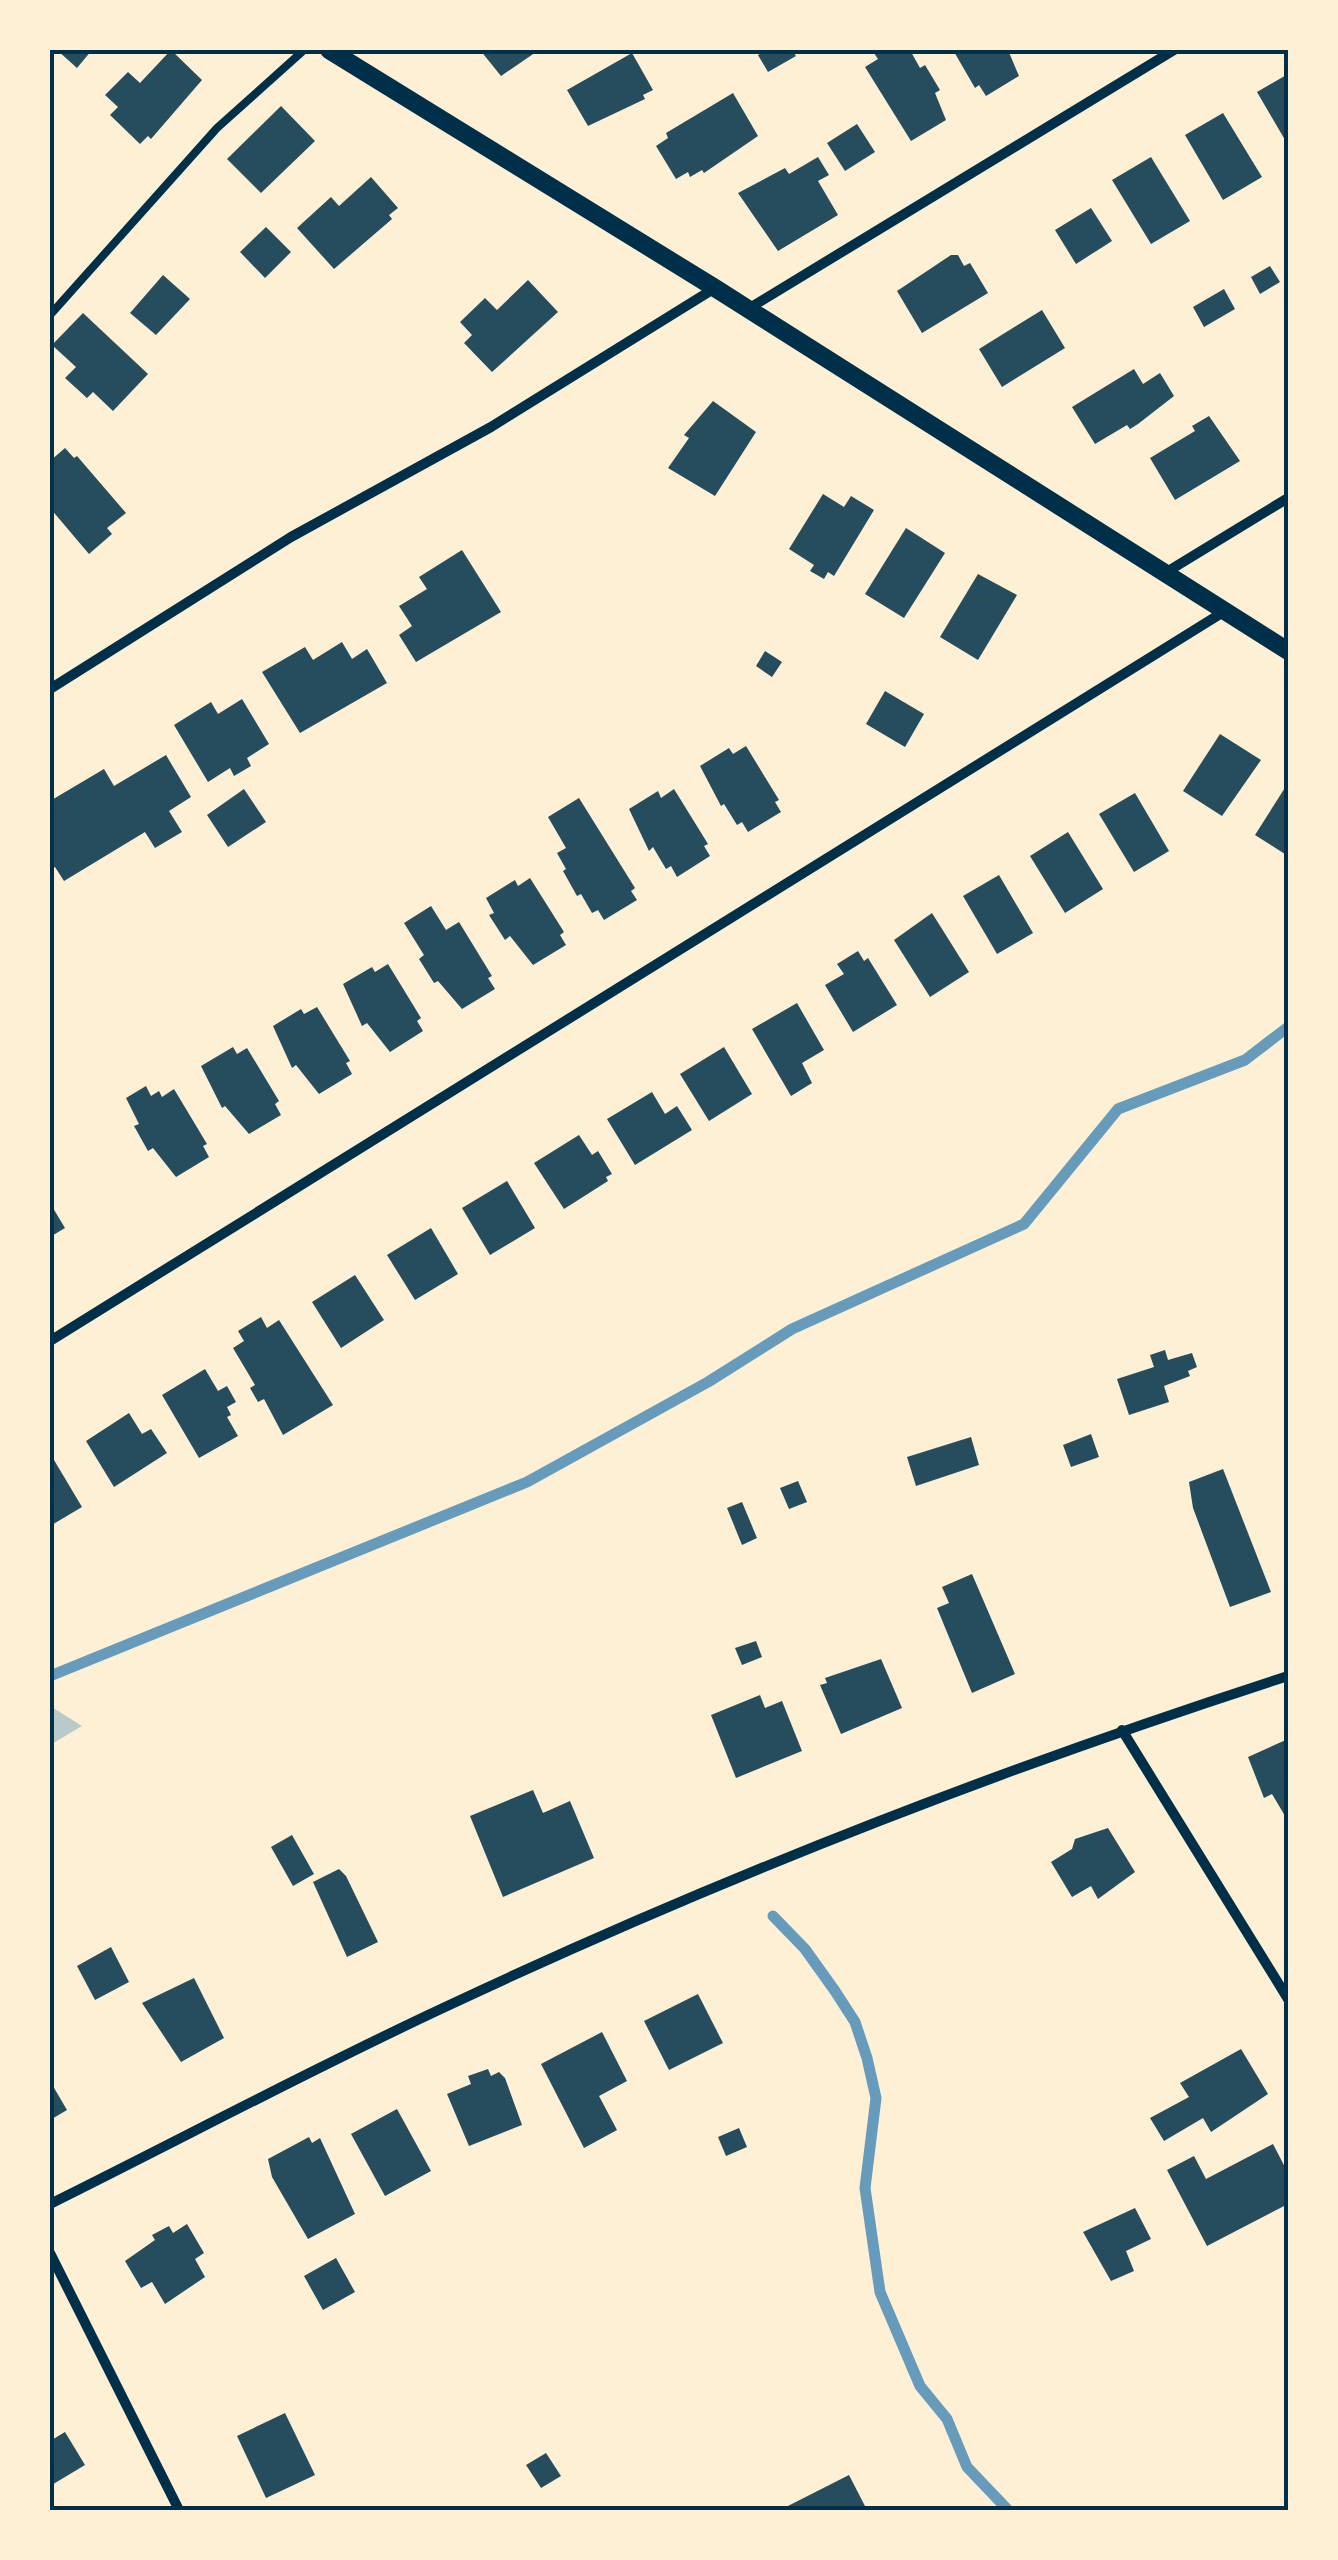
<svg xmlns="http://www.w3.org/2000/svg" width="1338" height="2560" font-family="'Open Sans',sans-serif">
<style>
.green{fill:#b9caca}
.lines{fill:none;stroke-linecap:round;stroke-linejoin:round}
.stream{stroke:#669bbc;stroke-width:11}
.building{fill:#264d5e}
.service{stroke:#003049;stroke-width:8}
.minor{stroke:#003049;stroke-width:10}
.tertiary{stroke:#003049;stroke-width:18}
.neatline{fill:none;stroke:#003049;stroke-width:4}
</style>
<rect width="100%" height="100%" fill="#fdf0d5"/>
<path class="green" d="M50,1706L82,1726L50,1745Z"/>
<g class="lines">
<g class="stream">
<path d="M50,1676L527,1482L708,1382L792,1329L1024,1224L1118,1109L1245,1060L1288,1027"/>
<path d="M773,1916L805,1949L835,1991L855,2022L867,2058L876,2098L865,2188L880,2292L920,2386L947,2419L967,2467L1008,2510"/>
</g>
</g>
<g class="building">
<path d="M57,50H92L77,68Z"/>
<path d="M171,50L202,80L151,139L148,136L140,144L110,115L118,107L105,95L128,72L140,83Z"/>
<path d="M480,50H539L501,76Z"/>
<path d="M766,50H792L796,56L768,72L758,55Z"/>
<path d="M879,50H910L920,68L925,65L940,90L935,93L946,120L911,141L865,67L878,59L874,53Z"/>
<path d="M953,50H1008L1019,76L986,96L979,85L975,88Z"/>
<path d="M632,53L653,90L643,95L645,99L588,126L567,90Z"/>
<path d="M1288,74V145L1257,92Z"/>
<path d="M733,93L758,136L704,173L702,170L690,177L688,172L676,179L656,146L668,138L666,133Z"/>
<path d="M281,106L315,141L261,193L227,159Z"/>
<path d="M1223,113L1262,177L1223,200L1185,135Z"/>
<path d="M857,124L875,152L845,171L827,143Z"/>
<path d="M818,157L829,175L818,181L838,215L778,251L738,193L785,168L789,174Z"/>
<path d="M1151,157L1190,221L1151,244L1112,180Z"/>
<path d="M371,177L398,208L389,215L392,219L334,269L297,228L331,197L339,206Z"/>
<path d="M1091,208L1112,241L1076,264L1055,230Z"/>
<path d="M266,227L291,252L265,278L240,252Z"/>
<path d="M951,255H958L964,266L970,263L988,293L922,333L897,291Z"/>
<path d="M1270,266L1280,282L1260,294L1251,277Z"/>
<path d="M163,275L190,299L156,335L130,313Z"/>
<path d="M528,280L558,312L492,372L464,343L472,335L460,322L485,298L497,310Z"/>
<path d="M1224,289L1235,309L1204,327L1193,307Z"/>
<path d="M1042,310L1065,348L1002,387L979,349Z"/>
<path d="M83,313L148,374L113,411L93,392L87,398L65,378L76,367L52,345Z"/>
<path d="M1134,369L1143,384L1160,373L1174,396L1138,424L1130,429L1127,425L1095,444L1072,407Z"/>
<path d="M713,401L756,432L715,496L668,468L689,438L684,435Z"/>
<path d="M1209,416L1240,461L1175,500L1150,458L1195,431L1192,426Z"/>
<path d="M65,448L74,458L77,456L126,513L107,528L112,534L89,554L50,508V461Z"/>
<path d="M823,494L844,507L851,496L874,510L834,576L828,572L824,579L810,571L814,565L789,549Z"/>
<path d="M906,528L945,553L904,618L865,594Z"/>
<path d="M462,550L501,612L416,662L399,635L412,626L399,606L427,589L419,577Z"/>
<path d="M978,574L1017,595L978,660L940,637Z"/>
<path d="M342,642L352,659L367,649L387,683L300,733L262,672L305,647L313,660Z"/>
<path d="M765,651L782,662L772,677L756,666Z"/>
<path d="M885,691L924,714L905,747L866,724Z"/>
<path d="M242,699L269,744L247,758L251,766L234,776L230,768L208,782L174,725L211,702L218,714Z"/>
<path d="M1220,734L1261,760L1222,816L1183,791Z"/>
<path d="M746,746L779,800L775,802L781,812L748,832L742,822L737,825L724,804L721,806L700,766L729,748L733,754Z"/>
<path d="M166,755L191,797L169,811L182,832L155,848L145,832L64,881L55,867L50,870V801L104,769L114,786Z"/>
<path d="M1288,783V856L1255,835Z"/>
<path d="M244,789L266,822L228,847L207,815Z"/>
<path d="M674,789L708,844L704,846L710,856L677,877L671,866L666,869L653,847L649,851L629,809L658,791L661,798Z"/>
<path d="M1135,793L1169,851L1134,872L1099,814Z"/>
<path d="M579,798L635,888L631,891L637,900L604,920L598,910L592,913L581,894L577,896L563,871L566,869L557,853L566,848L548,817Z"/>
<path d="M1068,832L1103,889L1065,913L1030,856Z"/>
<path d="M999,875L1033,933L997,954L963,896Z"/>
<path d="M530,878L564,932L560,935L566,945L533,965L510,936L505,940L489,915L494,913L486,898L515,880L518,886Z"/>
<path d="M431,906L446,930L459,922L492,976L488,978L495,989L462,1009L438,981L434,983L419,959L424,955L404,923Z"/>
<path d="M932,913L969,972L930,997L894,940Z"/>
<path d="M858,951L864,961L868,958L897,1005L853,1032L825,985L844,974L837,964Z"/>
<path d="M388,964L421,1018L417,1021L423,1031L390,1052L367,1023L362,1026L343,984L372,967L375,972Z"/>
<path d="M797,1003L824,1050L802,1063L812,1083L791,1096L752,1029Z"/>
<path d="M317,1007L350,1061L346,1063L352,1074L319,1094L296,1065L292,1068L273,1026L301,1009L304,1014Z"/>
<path d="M233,1047L237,1054L247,1048L279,1101L275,1104L281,1115L249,1134L225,1106L222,1108L201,1066Z"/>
<path d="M724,1047L752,1094L709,1121L680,1074Z"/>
<path d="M146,1086L151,1096L159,1091L162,1097L174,1089L207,1144L203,1146L209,1157L176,1177L153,1148L148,1151L134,1126L139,1124L126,1098Z"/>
<path d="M652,1092L665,1114L677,1106L692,1130L635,1165L607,1119Z"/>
<path d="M579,1135L592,1155L598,1151L612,1174L606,1177L608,1181L564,1209L534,1163Z"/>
<path d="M507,1181L535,1228L490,1255L462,1208Z"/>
<path d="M50,1203L65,1228L50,1237Z"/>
<path d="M431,1228L458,1274L415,1300L387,1255Z"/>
<path d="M355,1275L384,1320L341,1348L312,1302Z"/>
<path d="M261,1317L267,1328L279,1320L333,1405L283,1435L264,1399L258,1402L250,1388L255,1385L233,1348L244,1341L238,1331Z"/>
<path d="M1165,1350L1168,1360L1192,1353L1197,1367L1188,1371L1190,1376L1164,1386L1169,1402L1129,1415L1117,1379L1154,1367L1150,1355Z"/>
<path d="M205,1369L218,1391L227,1386L236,1402L227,1407L231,1415L227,1417L238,1436L199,1458L162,1395Z"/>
<path d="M129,1413L142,1434L151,1429L167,1453L114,1487L86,1441Z"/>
<path d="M1091,1434L1099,1457L1071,1467L1063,1445Z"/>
<path d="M971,1437L979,1465L916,1486L907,1457Z"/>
<path d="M54,1460L82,1507L50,1526V1463Z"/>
<path d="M1223,1469L1271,1592L1230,1607L1193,1508L1189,1482Z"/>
<path d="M798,1481L807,1502L789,1509L780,1488Z"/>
<path d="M742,1502L757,1538L742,1545L727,1508Z"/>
<path d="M972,1574L1015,1674L972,1693L937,1608L949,1603L942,1587Z"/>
<path d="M756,1641L762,1657L742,1665L735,1648Z"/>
<path d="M881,1659L902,1708L841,1734L820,1685L827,1683L825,1678Z"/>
<path d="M760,1695L765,1708L782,1701L802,1751L736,1778L711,1715Z"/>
<path d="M1288,1739V1821L1272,1794L1264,1798L1248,1757Z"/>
<path d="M533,1790L543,1813L570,1801L594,1858L503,1897L470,1816Z"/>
<path d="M1108,1828L1135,1872L1098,1899L1091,1886L1072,1897L1051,1862L1072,1849L1075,1839Z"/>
<path d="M292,1835L314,1874L293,1886L271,1847Z"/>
<path d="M339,1869L346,1876L378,1942L347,1957L313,1882Z"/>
<path d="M111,1947L129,1982L95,2000L77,1966Z"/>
<path d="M194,1978L224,2038L181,2062L142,2003Z"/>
<path d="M698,1994L723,2043L669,2070L644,2021Z"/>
<path d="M602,2032L627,2081L599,2096L617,2130L584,2148L541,2064Z"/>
<path d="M1241,2049L1268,2094L1211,2132L1203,2118L1164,2141L1150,2118L1189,2097L1180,2083Z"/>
<path d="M488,2069L491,2076L499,2072L505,2078L522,2125L469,2146L447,2094L471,2084L468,2076Z"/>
<path d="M50,2081L67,2110L50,2120Z"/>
<path d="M397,2109L431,2171L385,2196L351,2134Z"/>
<path d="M739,2128L747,2147L726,2156L718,2137Z"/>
<path d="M309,2137L312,2143L320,2138L355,2214L308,2239L272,2177L268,2159Z"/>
<path d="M1273,2144L1288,2173V2204L1207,2246L1167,2170L1194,2156L1206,2179Z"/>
<path d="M1135,2208L1151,2239L1126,2251L1134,2271L1111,2281L1083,2232Z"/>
<path d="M187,2224L204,2253L195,2259L205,2277L165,2304L152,2282L141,2288L125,2261L155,2240L152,2235L169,2226L173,2233Z"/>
<path d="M336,2258L355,2292L323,2310L304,2276Z"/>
<path d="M285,2413L315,2475L266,2498L237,2436Z"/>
<path d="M65,2432L85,2465L50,2486V2441Z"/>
<path d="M546,2453L561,2476L541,2488L526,2465Z"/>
<path d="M849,2475L867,2510H780Z"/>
</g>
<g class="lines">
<path class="service" d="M50,315L217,128L304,50"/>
<g class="minor">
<path d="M748,309L1174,50"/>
<path d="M1165,573L1288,498"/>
<path d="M50,689L291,537L491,427L715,288"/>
<path d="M50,1341L1225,611"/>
<path d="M1122,1730L1288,1999"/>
<path d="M50,2204C181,2139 310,2070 443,2008C717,1879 1000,1769 1288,1676"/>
<path d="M50,2253L179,2510"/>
</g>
<path class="tertiary" d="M329,50L715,288L1288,651"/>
</g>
<rect width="1338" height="2560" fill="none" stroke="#fdf0d5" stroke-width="105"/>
<rect x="52" y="52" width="1234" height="2456" class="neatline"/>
</svg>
